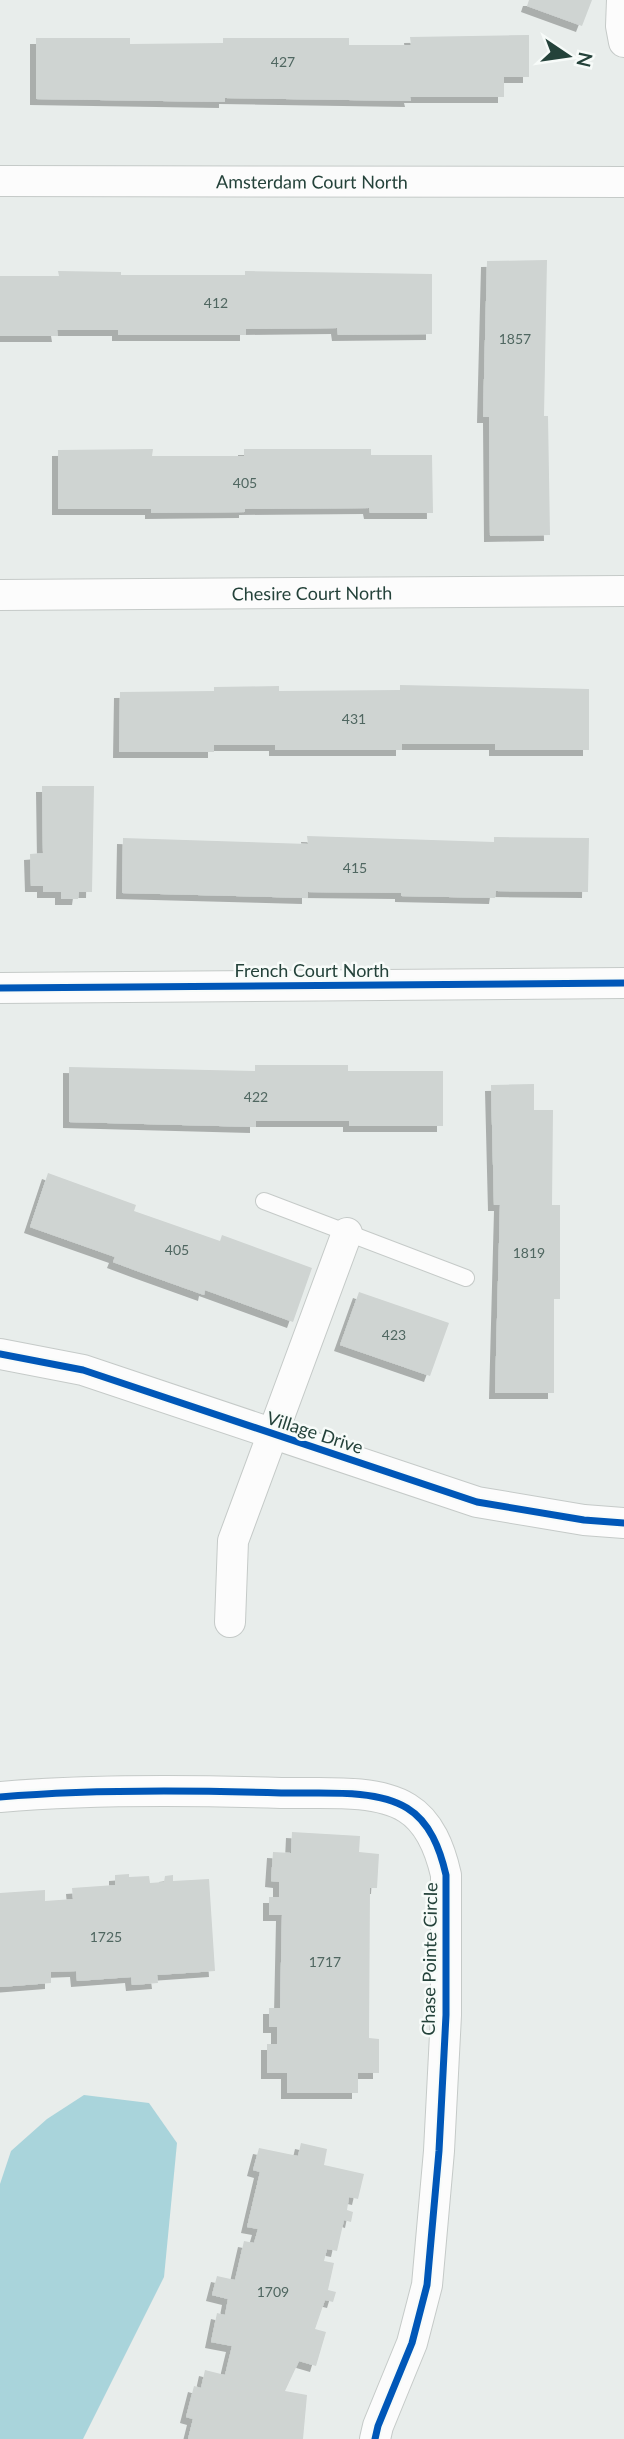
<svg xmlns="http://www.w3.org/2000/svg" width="624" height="2439" font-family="Lato,sans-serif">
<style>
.water{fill:#a9d4db}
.building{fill:#cfd4d2;filter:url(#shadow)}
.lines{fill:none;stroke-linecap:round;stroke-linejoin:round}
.lane-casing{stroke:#c5cac8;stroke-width:18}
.street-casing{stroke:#c5cac8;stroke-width:32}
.lane{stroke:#fcfcfc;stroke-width:16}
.street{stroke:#fcfcfc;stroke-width:30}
.cycleway-casing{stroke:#f7fbf9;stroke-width:11}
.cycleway{stroke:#0057b8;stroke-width:7}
.labels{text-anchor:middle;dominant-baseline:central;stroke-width:5;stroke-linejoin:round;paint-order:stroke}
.number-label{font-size:14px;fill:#506761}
.street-label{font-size:18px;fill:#24423a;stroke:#f7fbf9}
</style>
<defs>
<filter id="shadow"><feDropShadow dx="-6" dy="6" stdDeviation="0" flood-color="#0004"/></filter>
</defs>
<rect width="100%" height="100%" fill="#e8edeb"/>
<path class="water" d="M84,2095L149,2103L177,2143L164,2277L83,2439H0V2184L11,2151L47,2119Z"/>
<g class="building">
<path d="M529,0H592L582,26L527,6Z"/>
<path d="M529,35V77H504V97H410L411,101L225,98V102L36,99V38H130V44L223,43V38H349V45H411L410,37Z"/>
<path d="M547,260L544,416H548L550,535L490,536L489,417H483L487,261Z"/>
<path d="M58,271L121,272V275H245V271L432,274V334L338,335L337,328L246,329V335H118V330H57L58,336H0V276H59Z"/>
<path d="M153,449L152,456H244V449H371V455H432L433,513H370L369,508L245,509V512L151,513V509H58V450Z"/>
<path d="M400,685L589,689V750H495V744H402V750H275V745H214V752H119L120,692L214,691V687L279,686V691L400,690Z"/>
<path d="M42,786H94L92,892H79L78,899H61V892H43V886H31L30,854L43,853Z"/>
<path d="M307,836L494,842V837L589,838L588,892L496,891L495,898L401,896V893L308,892V898L122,893L123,838L308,844Z"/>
<path d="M255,1065H348V1071H443V1126H349V1121H256V1127L69,1122V1067L255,1071Z"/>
<path d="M534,1084V1110H553L552,1205H560V1299H554V1393H495L500,1205H494L491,1085Z"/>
<path d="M48,1173L136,1205L134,1211L220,1241L222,1235L312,1268L293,1322L205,1290L204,1295L137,1271L113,1262L115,1257L30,1227Z"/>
<path d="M359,1292L449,1323L430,1376L340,1345Z"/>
<path d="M292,1832L360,1836L359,1852L379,1854L377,1888H370L369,2038L379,2039V2073H358V2093H287V2073H267V2044H277V2027H269V2008H280L282,1915H269V1897H279V1882L271,1881L273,1852L291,1853Z"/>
<path d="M129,1874V1877L149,1876L150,1883L164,1882L165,1876L173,1875V1881L209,1879L215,1971L157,1975L158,1983L132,1985L131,1977L77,1981L76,1971L51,1972V1983L0,1987V1893L45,1890V1901L73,1899L72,1888L115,1885V1875Z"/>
<path d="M301,2143L327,2149L324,2165L364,2174L358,2199L349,2197L347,2210L353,2212L351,2222L344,2220L337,2251L327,2249L324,2261L334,2263L328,2290L336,2292L333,2302L325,2300L315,2329L326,2332L316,2366L299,2361L285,2391L307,2395L303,2439H188L193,2419L186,2417L194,2386L201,2388L205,2370L225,2375L232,2346L211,2342L217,2313L225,2315L228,2299L212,2295L217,2276L235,2280L244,2241L254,2243L258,2229L247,2227L260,2172L253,2170L259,2148L298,2156Z"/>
</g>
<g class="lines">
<g class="lane-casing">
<path id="lane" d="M264,1201L466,1278"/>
</g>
<g class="street-casing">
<g id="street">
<path d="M622,0L621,26L624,42"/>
<path id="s1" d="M0,181L624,182"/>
<path id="s2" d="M0,595L624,591"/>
<path d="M0,988L624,983"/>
<path d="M0,1354L83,1370L477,1502L584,1520L624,1523"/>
<path d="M230,1622L233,1541L347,1233"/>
<path d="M0,1797C93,1789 188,1790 281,1793C318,1794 375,1788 407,1808C430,1822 440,1849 446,1875V2015L439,2151L427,2285L412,2343L378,2426L375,2439"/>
</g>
</g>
<use href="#lane" class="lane"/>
<use href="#street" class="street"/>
<g class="cycleway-casing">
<g id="cycleway">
<path d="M0,988L624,983"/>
<path d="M0,1354L83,1370L477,1502L584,1520L624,1523"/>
<path d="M0,1797C93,1789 188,1790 281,1793C318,1794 375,1788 407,1808C430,1822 440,1849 446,1875V2015L439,2151L427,2285L412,2343L378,2426L375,2439"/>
</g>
</g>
<use href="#cycleway" class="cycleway"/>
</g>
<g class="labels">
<g class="number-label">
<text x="283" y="61">427</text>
<text x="216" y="302">412</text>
<text x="515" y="338">1857</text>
<text x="245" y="482">405</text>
<text x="354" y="718">431</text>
<text x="355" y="867">415</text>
<text x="256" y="1096">422</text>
<text x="177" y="1249">405</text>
<text x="529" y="1252">1819</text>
<text x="394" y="1334">423</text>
<text x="106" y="1936">1725</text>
<text x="325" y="1961">1717</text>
<text x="273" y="2291">1709</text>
</g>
<g class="street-label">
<text stroke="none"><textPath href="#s1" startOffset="312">Amsterdam Court North</textPath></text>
<text stroke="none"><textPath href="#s2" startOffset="312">Chesire Court North</textPath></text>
<text x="312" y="970">French Court North</text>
<text transform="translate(315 1432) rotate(18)">Village Drive</text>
<text transform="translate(429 1959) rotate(-89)">Chase Pointe Circle</text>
</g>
</g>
<g transform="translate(568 56) rotate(103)" stroke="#f7fbf9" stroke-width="5" paint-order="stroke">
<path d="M0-5L12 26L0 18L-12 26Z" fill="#24423a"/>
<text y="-10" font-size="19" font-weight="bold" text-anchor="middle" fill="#24423a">N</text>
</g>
</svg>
